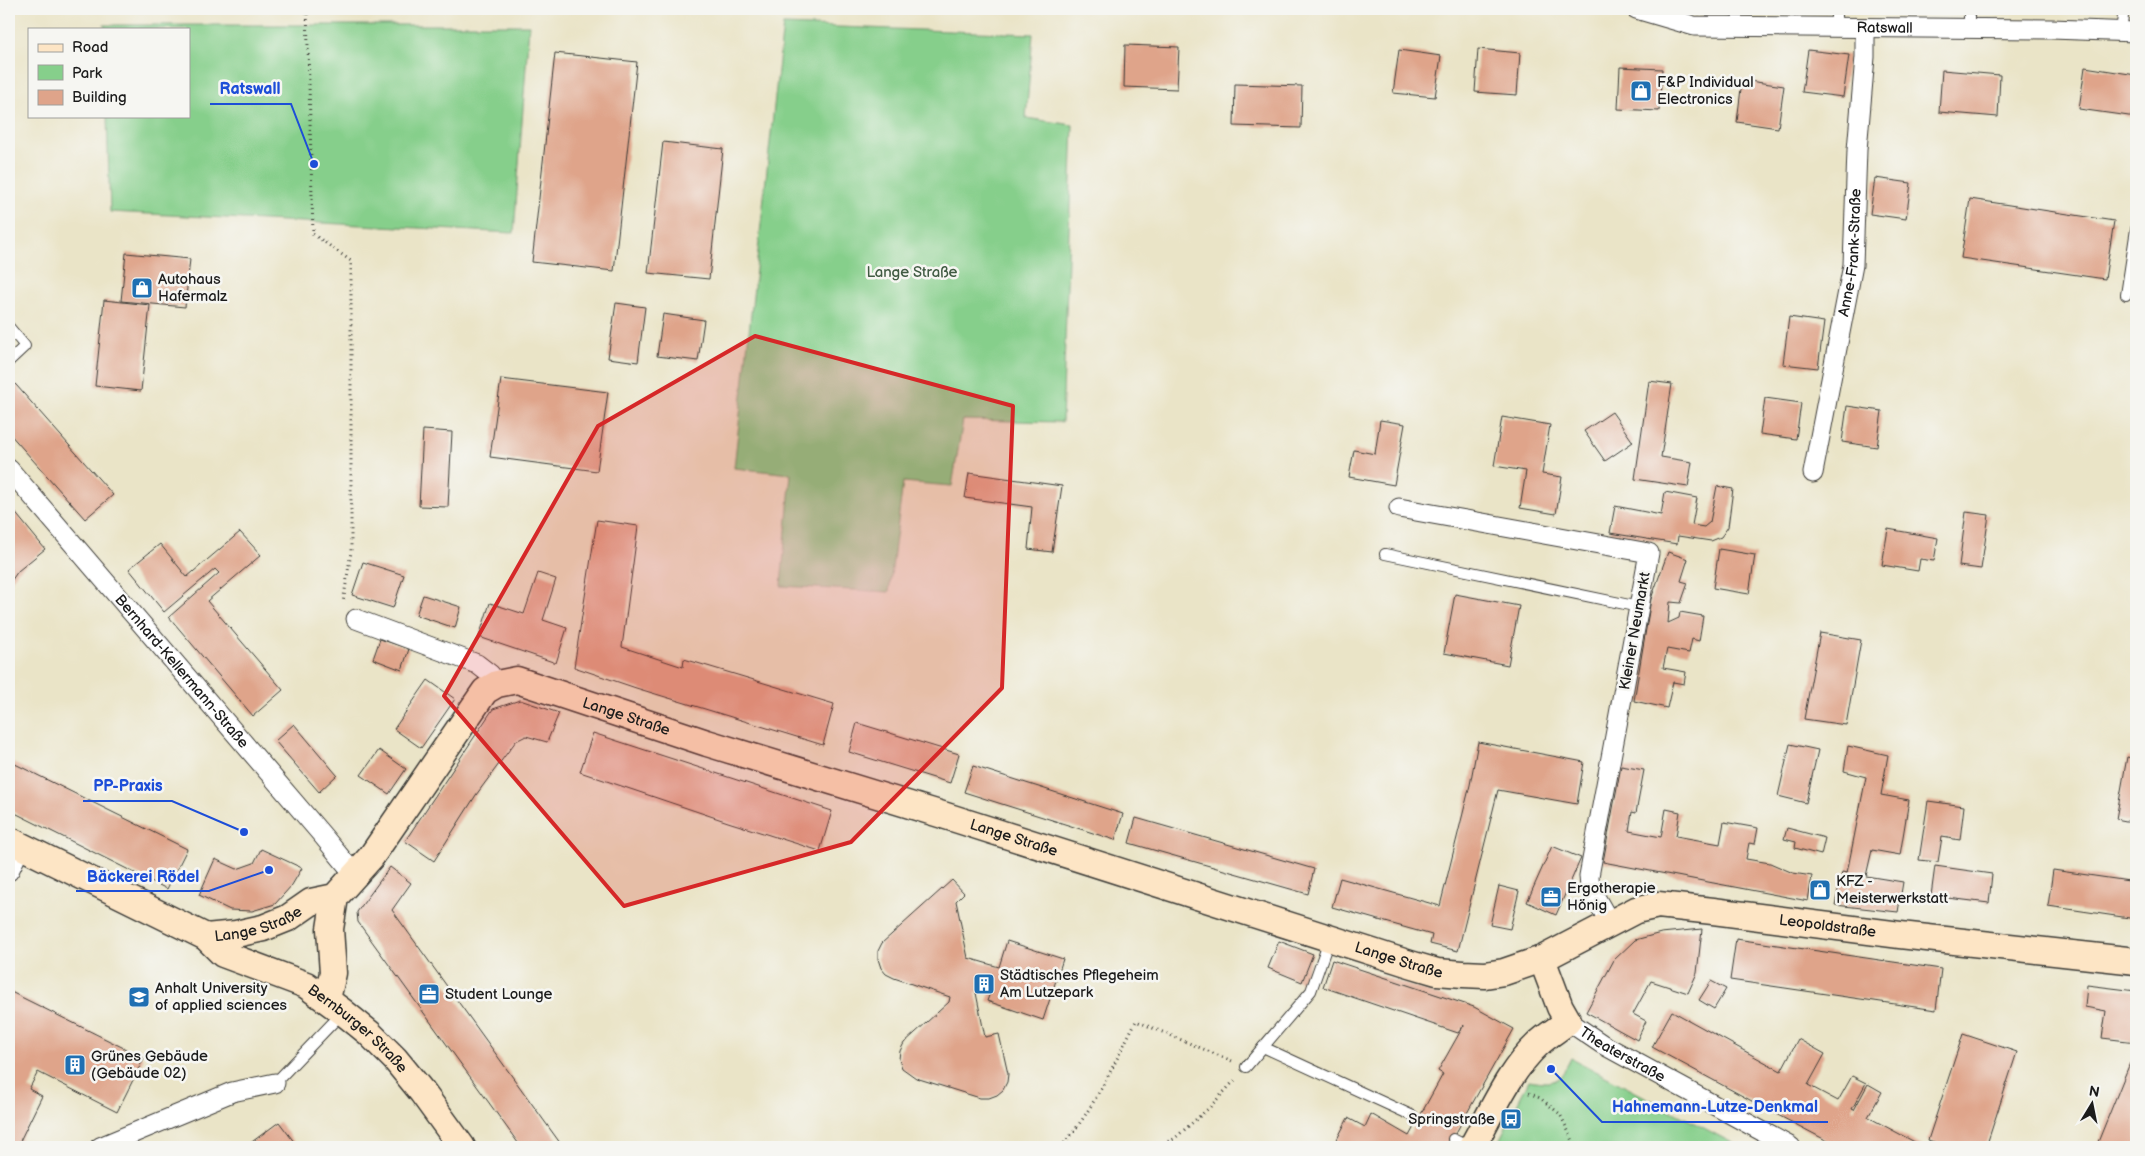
<svg xmlns="http://www.w3.org/2000/svg" width="2145" height="1156" font-family="'Balsamiq Sans',sans-serif">
<style>
.green{fill:#86cf8b;stroke:#517654}
.building{fill:#dfa48a}
.lines{fill:none;stroke-linecap:round;stroke-linejoin:round}
.service-casing{stroke:#3b3a36;stroke-width:12}
.minor-casing{stroke:#3b3a36;stroke-width:21}
.secondary-casing{stroke:#3b3a36;stroke-width:29}
.path{stroke:#3b3a36;stroke-width:3;stroke-dasharray:1 4;stroke-linecap:butt}
.service{stroke:#fff;stroke-width:10}
.minor{stroke:#fff;stroke-width:19}
.secondary{stroke:#fde5c5;stroke-width:26}
.marked{fill:#d62828;fill-opacity:0.2;stroke:#d62828;stroke-width:4;stroke-linejoin:round}
.labels{text-anchor:middle;dominant-baseline:central;stroke-width:5;stroke-linejoin:round;paint-order:stroke}
.street-label{font-size:15px;fill:#1c1c1c;stroke:#f6f6f2}
.poi-label{font-size:15px;fill:#1c1c1c;stroke:#f6f6f2;text-anchor:start}
.park-label{font-size:15px;fill:#415b43;stroke:#f6f6f2}
.leader{fill:none;stroke:#1d4ed8;stroke-width:2}
.callout-dot{fill:#1d4ed8;stroke:#f6f6f2;stroke-width:2}
.callout-label{font-size:16px;text-anchor:middle;font-weight:bold;fill:#1d4ed8;stroke:#f6f6f2;stroke-width:5;stroke-linejoin:round;paint-order:stroke}
</style>
<rect width="100%" height="100%" fill="#f6f6f2"/>
<filter id="ink" filterUnits="userSpaceOnUse"><feTurbulence type="fractalNoise" baseFrequency=".02" numOctaves="2"/><feDisplacementMap in="SourceGraphic" scale="10" xChannelSelector="R" yChannelSelector="G"/><feConvolveMatrix kernelMatrix="1 2 1 2 8 2 1 2 1" color-interpolation-filters="sRGB"/></filter>
<filter id="wash" filterUnits="userSpaceOnUse"><feTurbulence type="fractalNoise" baseFrequency=".0096" numOctaves="4" result="noise"/><feDisplacementMap in="SourceGraphic" scale="20" xChannelSelector="R" yChannelSelector="G"/><feGaussianBlur stdDeviation="1.12" result="paint"/><feColorMatrix in="noise" values="0 0 0 0 0 0 0 0 0 0 0 0 0 0 0 0 0 1.4 0 .05"/><feComposite in="paint" operator="in"/></filter>
<g filter="url(#wash)">
<rect width="100%" height="100%" fill="#eae4c7"/>
<g class="green">
<path d="M104,25H529L514,233L110,212L107,116H189V29H105Z"/>
<path d="M783,25L1033,34L1026,118L1073,125L1062,422L963,420L952,486L903,482L889,592L781,586L791,474L734,468Z"/>
<path d="M1571,1058L1740,1147H1496L1529,1080C1557,1085 1559,1082 1571,1058Z"/>
</g>
<g id="blocks">
<g class="building">
<path d="M1125,45L1179,47L1177,89L1124,87Z"/>
<path d="M1478,49L1520,53L1517,95L1475,92Z"/>
<path d="M1399,50L1441,56L1435,97L1393,93Z"/>
<path d="M1808,50L1849,55L1843,97L1802,92Z"/>
<path d="M555,53L637,62L614,271L532,262Z"/>
<path d="M1620,67L1662,69L1659,111L1618,109Z"/>
<path d="M2085,67L2136,75V117L2079,109Z"/>
<path d="M1942,70L2000,75L1998,117L1939,112Z"/>
<path d="M1742,80L1784,86L1778,128L1737,122Z"/>
<path d="M1235,84L1302,86L1301,128L1234,126Z"/>
<path d="M663,142L723,149L709,279L648,273Z"/>
<path d="M1875,178L1911,183L1906,219L1870,214Z"/>
<path d="M1970,199L2114,221L2105,279L1961,258Z"/>
<path d="M126,253L190,259L185,307L121,301Z"/>
<path d="M104,300L150,305L141,391L95,386Z"/>
<path d="M616,303L645,307L638,362L608,358Z"/>
<path d="M663,314L704,320L698,361L657,356Z"/>
<path d="M1789,317L1824,322L1818,368L1783,364Z"/>
<path d="M9,377L113,495L85,519L9,433Z"/>
<path d="M501,379L608,392L597,471L490,457Z"/>
<path d="M1649,381L1672,384L1661,457L1692,462L1688,487L1635,479Z"/>
<path d="M1765,398L1801,403L1796,439L1760,434Z"/>
<path d="M1847,406L1882,411L1877,447L1842,442Z"/>
<path d="M1612,412L1633,442L1605,461L1584,431Z"/>
<path d="M1502,417L1550,425L1542,474L1562,477L1556,514L1520,508L1526,471L1494,466Z"/>
<path d="M1380,420L1405,424L1394,485L1349,477L1354,450L1375,454Z"/>
<path d="M423,430L452,432L448,507L419,506Z"/>
<path d="M969,473L1062,486L1052,552L1028,549L1032,507L965,498Z"/>
<path d="M1717,486L1733,489L1728,527L1721,537L1711,541L1678,536L1677,544L1610,533L1615,506L1661,515L1665,492L1697,498L1692,525L1704,527L1710,522Z"/>
<path d="M9,505L45,549L18,571L9,584Z"/>
<path d="M1966,512L1989,515L1981,569L1959,566Z"/>
<path d="M597,520L638,526L622,647L683,667L684,659L834,704L823,745L636,688L574,667Z"/>
<path d="M1888,529L1938,538L1934,561L1920,559L1918,571L1882,565Z"/>
<path d="M240,532L261,555L207,601L283,690L253,716L169,617L219,573L215,569L164,612L129,569L160,544L187,577Z"/>
<path d="M1719,549L1755,555L1749,594L1713,588Z"/>
<path d="M1668,552L1688,559L1681,581L1688,583L1681,603L1670,602L1668,623L1679,618L1680,612L1703,616L1699,641L1692,639L1689,653L1667,649L1663,668L1686,672L1684,684L1673,682L1667,708L1634,701L1651,599Z"/>
<path d="M363,562L404,575L393,608L352,595Z"/>
<path d="M538,573L556,579L543,620L567,628L556,663L479,637L490,603L524,614Z"/>
<path d="M1455,594L1519,606L1508,665L1444,653Z"/>
<path d="M423,595L461,607L455,628L416,615Z"/>
<path d="M1820,633L1861,640L1846,725L1804,719Z"/>
<path d="M380,639L409,649L402,670L373,659Z"/>
<path d="M428,680L455,699L421,748L394,729Z"/>
<path d="M520,700L559,713L547,742L526,736L516,741L476,795L434,861L405,841L493,709Z"/>
<path d="M857,723L959,754L950,783L849,752Z"/>
<path d="M294,724L337,775L319,792L275,741Z"/>
<path d="M593,733L832,811L820,851L728,822L580,772Z"/>
<path d="M1478,742L1584,762L1577,804L1498,790L1458,951L1430,944L1432,935L1332,907L1340,878L1440,906L1470,785Z"/>
<path d="M1790,744L1818,750L1806,803L1778,796Z"/>
<path d="M1848,746L1888,755L1881,795L1909,800L1900,855L1872,850L1866,876L1903,882L1898,912L1835,905L1842,872L1847,873L1866,777L1844,771Z"/>
<path d="M379,750L406,769L389,794L361,775Z"/>
<path d="M2127,757L2136,759V823L2116,819Z"/>
<path d="M9,761L187,849L167,889L9,810Z"/>
<path d="M973,766L1123,814L1115,840L964,792Z"/>
<path d="M1621,766L1644,770L1636,813L1632,812L1629,831L1661,837L1666,809L1680,812L1676,836L1720,844L1724,822L1758,828L1755,844L1749,843L1746,859L1770,863L1793,873L1812,876L1808,901L1603,862Z"/>
<path d="M1928,801L1964,806L1960,840L1942,837L1938,862L1919,860Z"/>
<path d="M1136,818L1314,869L1308,894L1129,843Z"/>
<path d="M1787,828L1825,838L1821,855L1795,848L1796,842L1784,839Z"/>
<path d="M1552,846L1581,858L1556,915L1527,902Z"/>
<path d="M261,849L302,868L292,885L275,904L252,911L230,910L199,895L215,859L237,869L254,863Z"/>
<path d="M1935,866L1992,874L1989,903L1931,896Z"/>
<path d="M390,867L411,883L392,910L563,1147H521L358,922L357,912Z"/>
<path d="M2053,870L2136,882V919L2048,906Z"/>
<path d="M952,880L964,893L956,901L968,958L999,967L1007,941L1063,959L1043,1020L987,1001L991,990L976,993L985,1037L999,1034L1008,1074L1007,1082L1003,1090L997,1095L989,1098H980L916,1078L902,1068L899,1059L900,1051L904,1043L949,1002L950,997L894,978L886,974L881,968L878,959V951L882,943Z"/>
<path d="M1499,886L1519,891L1510,929L1490,925Z"/>
<path d="M1702,929L1697,973L1688,993L1651,981L1633,1014L1646,1021L1637,1040L1586,1012L1614,960L1635,940L1661,933Z"/>
<path d="M1736,939L1941,969L1936,1010L1730,980Z"/>
<path d="M1279,941L1313,954L1302,982L1268,968Z"/>
<path d="M1332,960L1474,1007L1514,1029L1448,1147H1333L1348,1118L1365,1127L1371,1114L1409,1136L1443,1074L1438,1071L1464,1025L1458,1033L1323,987Z"/>
<path d="M1711,981L1726,989L1714,1009L1699,1000Z"/>
<path d="M2087,985L2136,991V1042L2102,1038L2106,1011L2085,1007Z"/>
<path d="M9,991L144,1058L117,1112L38,1072L29,1089L42,1096L17,1147H9Z"/>
<path d="M1672,1011L1781,1071L1798,1039L1825,1054L1808,1085L1838,1101L1852,1076L1866,1083L1852,1109L1854,1110L1868,1084L1882,1092L1868,1117L1924,1147H1839L1774,1113L1652,1047Z"/>
<path d="M1963,1034L2017,1052L1986,1147H1949L1928,1140Z"/>
<path d="M2130,1063L2136,1065V1147H2096Z"/>
<path d="M279,1122L298,1147H245Z"/>
</g>
</g>
</g>
<g filter="url(#ink)">
<use href="#blocks" fill-opacity="0" stroke="#3b3a36" stroke-width="1"/>
<g class="lines">
<g class="service-casing">
<g id="service">
<path d="M1836,9V28"/>
<path d="M1969,29V9"/>
<path d="M2121,31L2124,9"/>
<path d="M2126,295L2136,229"/>
<path d="M9,327L25,346L9,361"/>
<path d="M1385,554L1639,607"/>
<path d="M1263,1047L1413,1116"/>
<path d="M1246,1067L1311,991L1329,940"/>
<path d="M275,1083L343,1012"/>
<path d="M1453,1139L1469,1147"/>
</g>
</g>
<g class="minor-casing">
<g id="minor">
<path id="s1" d="M1636,9L1694,26L2051,29L2136,32"/>
<path id="s2" d="M9,469L323,836L355,875"/>
<path id="s3" d="M1813,473L1853,265L1857,150L1865,57V29"/>
<path d="M1399,508L1649,553L1589,876L1590,888L1610,923"/>
<path d="M356,619L477,664L490,674L497,684"/>
<path d="M9,871L21,846"/>
<path id="s4" d="M1568,1021L1602,1044L1791,1147"/>
<path d="M100,1147L232,1092L275,1083"/>
</g>
</g>
<g class="secondary-casing">
<g id="secondary">
<path id="s5" d="M9,840L206,937L223,954L306,985L343,1012L369,1033L395,1059L422,1092L462,1147"/>
<path id="s6" d="M206,937L236,934L263,928L288,918L311,902L335,897L371,857L485,691L497,684L517,680L707,743L946,816L1410,964L1437,972L1463,974L1485,975L1504,972L1542,959L1636,910L1658,905L1713,911L1900,935L2136,961"/>
<path d="M327,999L333,973L330,929L335,897"/>
<path d="M1472,1147C1492,1112 1508,1072 1538,1044C1547,1035 1559,1029 1568,1021L1560,1007L1542,959"/>
</g>
</g>
<g class="path">
<path d="M307,9L313,234L351,261V552L343,603"/>
<path d="M1529,1093L1540,1098L1560,1114L1576,1147"/>
<path d="M1061,1147C1093,1111 1114,1064 1136,1021L1232,1061"/>
<path d="M1154,1147L1174,1139L1209,1108L1236,1079"/>
</g>
<use href="#service" class="service"/>
<use href="#minor" class="minor"/>
<use href="#secondary" class="secondary"/>
</g>
</g>
<path class="marked" d="M755,336L1013,406L1002,688L851,842L624,906L444,696L598,426Z"/>
<defs>
<g id="shop-square" transform="scale(1.125)"><rect x="-9" y="-9" width="18" height="18" rx="4" fill="#1f6fb2" stroke="#f6f6f2"/><path d="M-5-2.5h2.3a2.7 3.5 0 0 1 5.4 0H5L5.5 6h-11ZM-1.5-2.5h3a1.5 2.3 0 0 0-3 0Z" fill="#fff"/></g>
<g id="office-square" transform="scale(1.125)"><rect x="-9" y="-9" width="18" height="18" rx="4" fill="#1f6fb2" stroke="#f6f6f2"/><path d="M-6-3h4V-5.5h4V-3h4V5H-6ZM-1-4.5V-3h2v-1.5ZM-6 0V1H6V0Z" fill="#fff"/></g>
<g id="building-square" transform="scale(1.125)"><rect x="-9" y="-9" width="18" height="18" rx="4" fill="#1f6fb2" stroke="#f6f6f2"/><path d="M-4-6H4V6H1V3H-1V6H-4ZM-2.5-4.3h1.7v1.8h-1.7ZM.8-4.3h1.7v1.8H.8ZM-2.5-1h1.7V.8h-1.7ZM.8-1h1.7V.8H.8Z" fill="#fff"/></g>
<g id="university-square" transform="scale(1.125)"><rect x="-9" y="-9" width="18" height="18" rx="4" fill="#1f6fb2" stroke="#f6f6f2"/><path d="M0-5L7-2L0 1L-7-2ZM-4 1L0 2.5L4 1V4Q0 6-4 4Z" fill="#fff"/></g>
<g id="bus-square" transform="scale(1.125)"><rect x="-9" y="-9" width="18" height="18" rx="4" fill="#1f6fb2" stroke="#f6f6f2"/><path d="M-5-6H5V4H4V6H2V4H-2V6H-4V4H-5ZM-3.5-4V0h7V-4ZM-3.5 1.2v1.5H-2V1.2ZM2 1.2v1.5H3.5V1.2Z" fill="#fff"/></g>
</defs>
<g fill-rule="evenodd">
<use href="#shop-square" x="1641" y="91"/>
<use href="#shop-square" x="142" y="288"/>
<use href="#shop-square" x="1820" y="890"/>
<use href="#office-square" x="1551" y="897"/>
<use href="#building-square" x="984" y="984"/>
<use href="#office-square" x="429" y="994"/>
<use href="#university-square" x="139" y="997"/>
<use href="#building-square" x="75" y="1065"/>
<use href="#bus-square" x="1511" y="1119"/>
</g>
<g class="labels">
<g class="street-label">
<text stroke="none"><textPath href="#s1" startOffset="251">Ratswall</textPath></text>
<text stroke="none"><textPath href="#s3" startOffset="224">Anne-Frank-Straße</textPath></text>
<text transform="translate(1635 631) rotate(-80)">Kleiner Neumarkt</text>
<text stroke="none"><textPath href="#s2" startOffset="266">Bernhard-Kellermann-Straße</textPath></text>
<text stroke="none"><textPath href="#s6" startOffset="542">Lange Straße</textPath></text>
<text stroke="none"><textPath href="#s6" startOffset="948">Lange Straße</textPath></text>
<text stroke="none"><textPath href="#s6" startOffset="54">Lange Straße</textPath></text>
<text stroke="none"><textPath href="#s6" startOffset="1799">Leopoldstraße</textPath></text>
<text stroke="none"><textPath href="#s6" startOffset="1352">Lange Straße</textPath></text>
<text stroke="none"><textPath href="#s5" startOffset="400">Bernburger Straße</textPath></text>
<text stroke="none"><textPath href="#s4" startOffset="64">Theaterstraße</textPath></text>
</g>
<g class="poi-label">
<text x="1657" y="82">F&amp;P Individual<tspan x="1657" dy="17">Electronics</tspan></text>
<text x="158" y="279">Autohaus<tspan x="158" dy="17">Hafermalz</tspan></text>
<text x="1836" y="881">KFZ -<tspan x="1836" dy="17">Meisterwerkstatt</tspan></text>
<text x="1567" y="888">Ergotherapie<tspan x="1567" dy="17">Hönig</tspan></text>
<text x="1000" y="975">Städtisches Pflegeheim<tspan x="1000" dy="17">Am Lutzepark</tspan></text>
<text x="155" y="988">Anhalt University<tspan x="155" dy="17">of applied sciences</tspan></text>
<text x="445" y="994">Student Lounge</text>
<text x="91" y="1056">Grünes Gebäude<tspan x="91" dy="17">(Gebäude 02)</tspan></text>
<text x="1495" y="1119" text-anchor="end">Springstraße</text>
</g>
<g class="park-label">
<text x="912" y="272">Lange Straße</text>
</g>
</g>
<path class="leader" d="M314 164L291 104H210M244 832L172 801H83M269 870L209 891H76M1551 1069L1602 1122H1828"/>
<g class="callout-dot">
<circle cx="314" cy="164" r="5"/>
<circle cx="244" cy="832" r="5"/>
<circle cx="269" cy="870" r="5"/>
<circle cx="1551" cy="1069" r="5"/>
</g>
<g class="callout-label">
<text x="250" y="94">Ratswall</text>
<text x="128" y="791">PP-Praxis</text>
<text x="143" y="882">Bäckerei Rödel</text>
<text x="1715" y="1112">Hahnemann-Lutze-Denkmal</text>
</g>
<rect width="2145" height="1156" fill="none" stroke="#f6f6f2" stroke-width="30"/>
<rect x="28" y="28" width="162" height="90" fill="#f6f6f2" stroke="#9f9f9c"/>
<rect x="38" y="44" width="25" height="8" fill="#fde5c5" stroke="#9f9f9c"/>
<text x="72" y="52" font-size="15" fill="#1c1c1c">Road</text>
<rect x="38" y="65" width="25" height="15" fill="#86cf8b" stroke="#9f9f9c"/>
<text x="72" y="78" font-size="15" fill="#1c1c1c">Park</text>
<rect x="38" y="90" width="25" height="15" fill="#dfa48a" stroke="#9f9f9c"/>
<text x="72" y="102" font-size="15" fill="#1c1c1c">Building</text>
<g transform="translate(2092 1104) rotate(10)" stroke="#f6f6f2" stroke-width="4" paint-order="stroke">
<path d="M0-4L9 19L0 12L-9 19Z" fill="#1c1c1c"/>
<text y="-8" font-size="14" font-weight="bold" text-anchor="middle" fill="#1c1c1c">N</text>
</g>
</svg>
